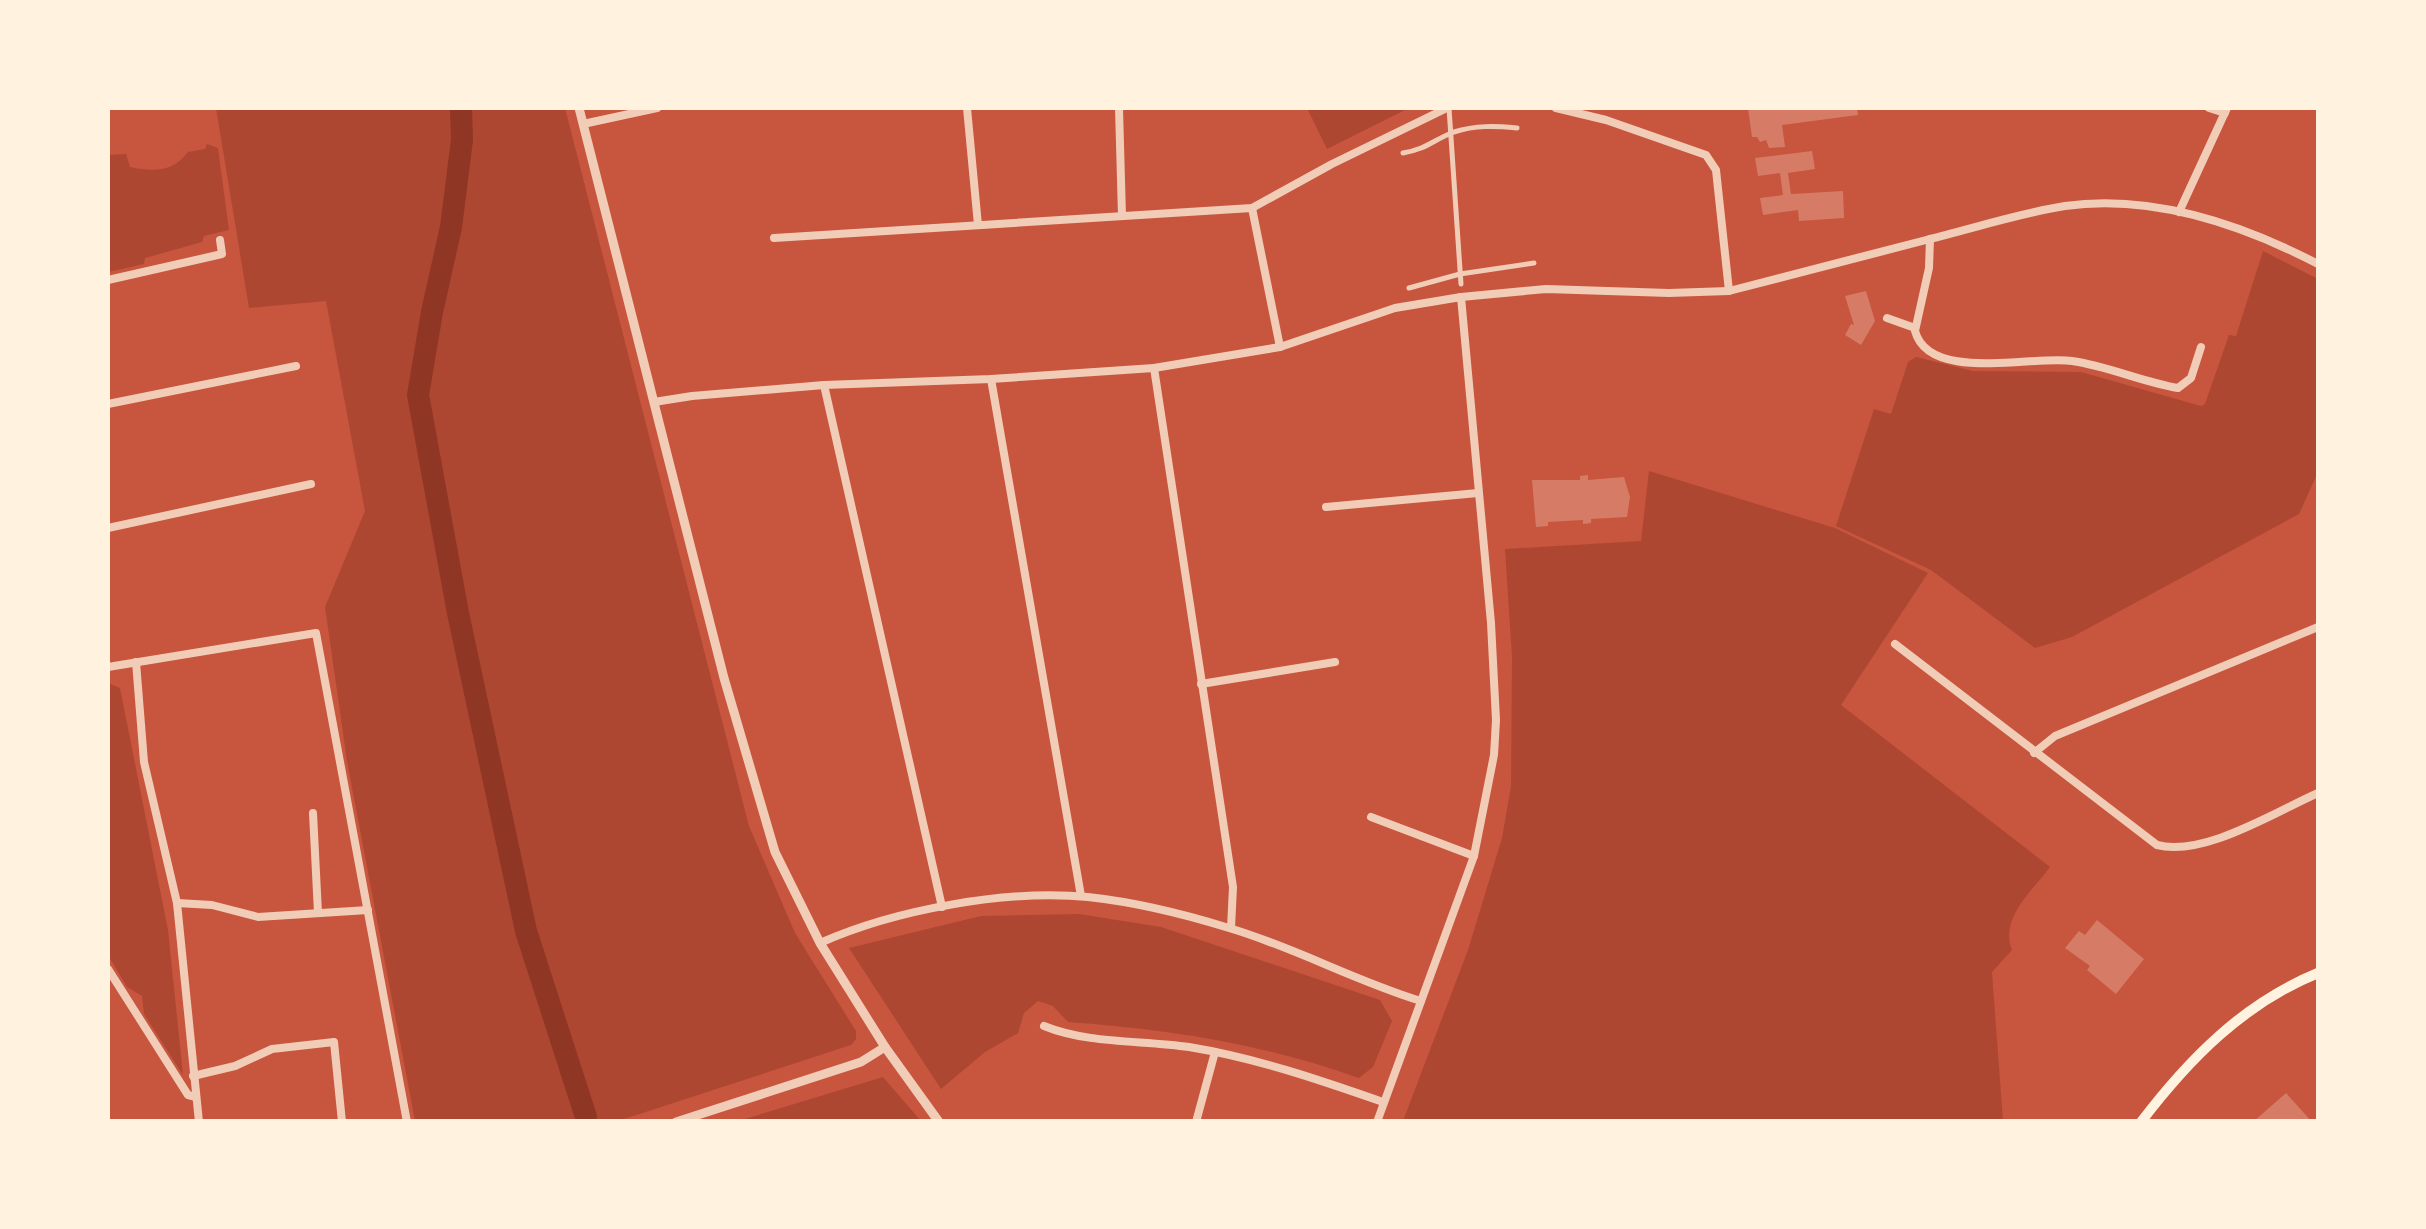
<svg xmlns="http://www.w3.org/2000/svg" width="2426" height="1229" font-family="Karla,sans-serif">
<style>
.green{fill:#ae4732}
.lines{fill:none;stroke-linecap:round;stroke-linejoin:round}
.river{stroke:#8f3625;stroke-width:22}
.building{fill:#d67c66}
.pedestrian{stroke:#f1ccb7;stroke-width:5}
.minor{stroke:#f1ccb7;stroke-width:8}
.tertiary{stroke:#f1ccb7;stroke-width:9}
.secondary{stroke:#fff3e0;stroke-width:10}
</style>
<rect width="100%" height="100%" fill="#c8553d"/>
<g class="green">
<path d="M216,108H565L749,826L795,933L856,1031V1039L851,1045L618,1121H415L347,761L325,607L365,511L326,301L249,308Z"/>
<path d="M1307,108H1409L1327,149Z"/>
<path d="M207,144L218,148L229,230L204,236L202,242L145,258L144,264L108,272V155L126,154L130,167C154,172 173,172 188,152L205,149Z"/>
<path d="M2263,251L2318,279V472L2299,514L2072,637L2035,648L1931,570L1836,526L1874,409L1891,414L1908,362L1916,357L1973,371L2081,372L2201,406L2205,404L2229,335L2236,336Z"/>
<path d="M1649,471L1835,528L1928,573L1841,705L2050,867C2033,890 1999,919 2012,950L1992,972L2003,1121H1403L1468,950L1502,838L1511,786L1512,657L1505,549L1641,541Z"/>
<path d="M108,683L120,688L168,930L183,1075L144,1014L142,996L127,987L108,955Z"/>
<path d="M1079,914L1161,927L1380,1000L1392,1021L1373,1067L1359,1078C1265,1044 1167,1029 1068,1022L1053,1006L1038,1001L1024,1013L1018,1033L985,1052L941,1089L849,948L981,916Z"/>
<path d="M883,1077L921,1121H746L745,1119Z"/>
</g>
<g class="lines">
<path class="river" d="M461,108L462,140L451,227L432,312L418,395L458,613L526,931L586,1117"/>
</g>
<g class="building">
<path d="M1748,108H1857L1858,115L1782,125L1785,147L1769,148L1766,140L1760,142L1757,137H1752Z"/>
<path d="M1812,151L1815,169L1788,173L1791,194L1843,191L1844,218L1799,221L1798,210L1763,215L1760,198L1783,195L1780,173L1758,176L1755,158Z"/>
<path d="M1866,291L1875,321L1861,345L1845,335L1851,324L1854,325L1845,296Z"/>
<path d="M1588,475V480L1624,477L1630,497L1627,517L1591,519V523L1583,524V520L1548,522V526L1536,527L1532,480H1580V476Z"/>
<path d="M2097,920L2144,959L2116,994L2087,970L2090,966L2065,948L2079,931L2085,935Z"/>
<path d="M2286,1093L2312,1122H2253Z"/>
</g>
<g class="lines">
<g class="pedestrian">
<path d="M1449,108L1461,284"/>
<path d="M1403,153C1427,149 1433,140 1454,132C1476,125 1495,126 1517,128"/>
<path d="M1409,288L1460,274L1534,263"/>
</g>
<g class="minor">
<path d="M967,108L978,225"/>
<path d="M1119,108L1122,216"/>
<path d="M1556,108L1606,120L1706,155L1716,170L1729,291"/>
<path d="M2209,108L2225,113"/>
<path d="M583,124L657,108"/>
<path d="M1252,208L1280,347"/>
<path d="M2179,212L2227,108"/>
<path d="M774,238L1252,208L1332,164L1447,108"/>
<path d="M108,280L222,254L220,240"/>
<path d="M1887,318L1915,328"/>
<path d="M2201,347L2191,378L2178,388C2142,382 2108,366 2072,361C2033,355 1929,383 1915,331L1929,268L1930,239C1974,228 2020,213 2065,206C2152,194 2243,225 2318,264"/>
<path d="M1154,368L1233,887L1231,928"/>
<path d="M991,379L1081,896"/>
<path d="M824,385L942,907"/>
<path d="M654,402L692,396L824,385L991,379L1154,368L1280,347L1395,308L1461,297L1546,289L1669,293L1729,291L1930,239"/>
<path d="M108,404L296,366"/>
<path d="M1326,507L1478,493"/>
<path d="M108,528L311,484"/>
<path d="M1895,644L2157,845C2204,857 2275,812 2318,793"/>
<path d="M136,662L144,762L177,903L199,1122"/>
<path d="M108,667L316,633L407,1122"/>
<path d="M1201,684L1335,662"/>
<path d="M2034,753L2055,736L2318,627"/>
<path d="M313,813L318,913"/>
<path d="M1371,817L1474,856"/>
<path d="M177,903L212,905L258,917L368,910"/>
<path d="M820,943C894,910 1006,889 1088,897C1134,902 1184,914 1229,928C1294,947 1355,981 1421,1001"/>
<path d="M108,969L188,1095L196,1097"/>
<path d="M1044,1026C1088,1044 1142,1040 1189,1047C1256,1058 1320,1080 1383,1102"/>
<path d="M193,1076L235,1066L272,1049L334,1042L342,1122"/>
<path d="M1196,1122L1215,1052"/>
<path d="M1377,1122L1474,856L1494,755L1496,720L1491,623L1461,297"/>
</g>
<g class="tertiary">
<path d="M579,108L724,678L775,852L820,943L885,1047L939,1122"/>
<path d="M676,1122L861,1062L885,1047"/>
</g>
<path class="secondary" d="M2141,1122C2189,1059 2244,1003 2318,973"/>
</g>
<rect width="2426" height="1229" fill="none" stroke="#fff3e0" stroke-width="220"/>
</svg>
